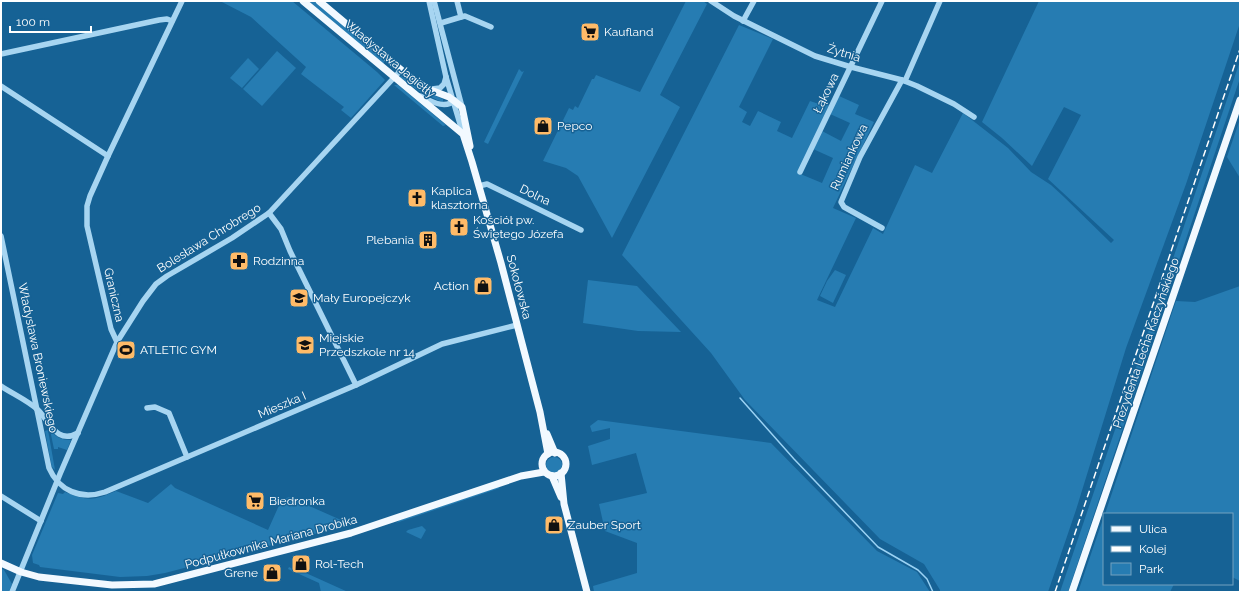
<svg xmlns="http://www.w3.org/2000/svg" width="1241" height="593" font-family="Raleway,sans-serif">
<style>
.green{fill:#267cb2}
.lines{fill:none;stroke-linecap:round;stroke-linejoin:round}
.stream{stroke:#9ad2f4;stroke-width:1.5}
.minor{stroke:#a7d5f1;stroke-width:5.5}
.major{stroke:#f2f9ff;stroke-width:7}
.rail{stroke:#fff;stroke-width:1.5;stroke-dasharray:7 3;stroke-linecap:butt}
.labels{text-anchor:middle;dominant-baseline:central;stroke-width:3;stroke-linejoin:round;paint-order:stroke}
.poi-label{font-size:12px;fill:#fff;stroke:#166295;text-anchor:start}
.street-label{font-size:12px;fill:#fff;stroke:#166295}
</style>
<rect width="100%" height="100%" fill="#166295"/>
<g class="green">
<path d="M220,1H292L377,72L385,80L351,118L341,110L344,107L301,74L306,67L251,17Z"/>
<path d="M308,1H314L385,61L383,64Z"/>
<path d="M686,1H703L707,4L660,95L680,107L612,238L578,176L566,168L543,161L569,108L573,110L575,106L578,108L592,79H594L596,75L640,92Z"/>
<path d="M1039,1H1240V23L1186,184L1126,348L1076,510L1048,592H940V590L924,564L880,539L745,400L711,353L622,255L739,25L773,39L739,107L747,112L742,122L750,126L758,111L781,122L777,131L792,138L810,101L819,104L820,102L829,105L798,173L822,183L833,158L813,149L822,131L841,141L850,123L830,114L839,96L859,105L855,114L874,122L833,208L856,218L817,300L835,307L873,228L883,234L915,165L932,173L963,113L1008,148L1031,172L1051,185L1063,196L1111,243L1114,240L1048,179L1081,115L1064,107L1032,166L1002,138L982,122Z"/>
<path d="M277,51L296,68L262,106L243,89Z"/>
<path d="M248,58L259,69L242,88L230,78Z"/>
<path d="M1240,61V78L1068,592H1060Z"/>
<path d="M519,69L522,72L524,71L488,144L484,142Z"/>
<path d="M401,76L406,78L426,92L443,99V102C426,96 413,88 400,77Z"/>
<path d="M394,85H398L402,88L446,125L443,126Z"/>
<path d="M1240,119V178L1227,157Z"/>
<path d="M835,270L846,275L833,303L820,296L827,281Z"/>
<path d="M588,280L637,286L681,332L638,331L583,323Z"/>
<path d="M1240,286V581L1232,577V514H1105L1176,301L1195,302Z"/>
<path d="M598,420L771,443L877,551L917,572L930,592H594L593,586L637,573V543L605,531L599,504L647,493L636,453L592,465L588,446L610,439V428L592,432L590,426Z"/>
<path d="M48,430L55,470L52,467L51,463L45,431Z"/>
<path d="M50,430C56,437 61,440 71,440L67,450L58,447V449H54Z"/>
<circle cx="554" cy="465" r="8"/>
<path d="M171,484L175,488L268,530L281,501L289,497L341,520L345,526L165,573L147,576L120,577L40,567L39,565L33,563L32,555L58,493L63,494L65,492C88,501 93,501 116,491L148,503Z"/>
<path d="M498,487L500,488L396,523L400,520Z"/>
<path d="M1104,516V584H1174L1170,592H1078Z"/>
<path d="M422,526L426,530L421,539L406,532L408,530Z"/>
<path d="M289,567L297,571V569L348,592H321L319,583L288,569Z"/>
<path d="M1,568L4,570L12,584L9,592H1Z"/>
</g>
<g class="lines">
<path class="stream" d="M740,398L794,459L878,547L918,570L927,579L933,592"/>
<g class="minor">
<path d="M429,1L446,77L463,134"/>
<path d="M434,1L462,107"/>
<path d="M711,1L734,16L815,56L851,67L902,80L917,86L954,104L974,117"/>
<path d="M461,17L465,16L491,27"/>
<path d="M743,21L754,1"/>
<path d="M441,23L461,17L457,1"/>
<path d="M1,54L159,20L167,19L172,21"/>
<path d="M905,81L940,1"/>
<path d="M1,86L108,156"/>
<path d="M432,89L440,88L444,84L446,77"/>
<path d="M420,96C431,101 445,110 455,100"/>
<path d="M800,172L882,1"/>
<path d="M479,186L487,184L581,230"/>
<path d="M269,213L281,229L290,251L356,385"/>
<path d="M882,228L844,207L841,202L860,157L902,80"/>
<path d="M1,236L49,468C59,491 81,500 105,492L356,385L442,344L517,325"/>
<path d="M117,342L111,329L87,226V206L90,196L108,156L182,1"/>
<path d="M1,386C11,393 29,401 38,410C50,422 57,445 78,433"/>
<path d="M147,408L155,407L169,413L187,457"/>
<path d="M1,496L41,521"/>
<path d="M12,592L60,474L117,342L143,301L156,284L167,276L232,238L269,213L401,70"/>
</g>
<g class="major">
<path d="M303,1L463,134L472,162L501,263L540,412L548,454"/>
<path d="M319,1L412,79L428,89L449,97L462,107L470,146"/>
<path d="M547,434L555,453"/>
<circle cx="554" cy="464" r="12"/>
<path d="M561,473L564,504L587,592"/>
<path d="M552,476L561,497"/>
<path d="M1,563L21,572L39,577L112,585L154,584L351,533L521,476L544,472"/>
<path d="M1072,592L1240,100"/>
</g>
<path class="rail" d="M1055,592L1240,49"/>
</g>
<defs>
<g id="supermarket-square" transform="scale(1)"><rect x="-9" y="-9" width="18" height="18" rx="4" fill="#ffbb68" stroke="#166295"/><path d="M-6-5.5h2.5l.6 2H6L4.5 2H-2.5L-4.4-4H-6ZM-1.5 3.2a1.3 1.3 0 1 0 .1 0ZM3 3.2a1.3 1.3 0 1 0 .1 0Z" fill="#111"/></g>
<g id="shop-square" transform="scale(1)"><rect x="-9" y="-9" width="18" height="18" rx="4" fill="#ffbb68" stroke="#166295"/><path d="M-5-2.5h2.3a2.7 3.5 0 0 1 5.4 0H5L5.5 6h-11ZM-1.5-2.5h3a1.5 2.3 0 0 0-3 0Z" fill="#111"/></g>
<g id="church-square" transform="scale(1)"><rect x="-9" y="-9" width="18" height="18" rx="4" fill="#ffbb68" stroke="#166295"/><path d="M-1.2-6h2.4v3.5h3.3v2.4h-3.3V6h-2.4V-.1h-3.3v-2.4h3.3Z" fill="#111"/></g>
<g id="building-square" transform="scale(1)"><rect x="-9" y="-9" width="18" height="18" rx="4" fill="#ffbb68" stroke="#166295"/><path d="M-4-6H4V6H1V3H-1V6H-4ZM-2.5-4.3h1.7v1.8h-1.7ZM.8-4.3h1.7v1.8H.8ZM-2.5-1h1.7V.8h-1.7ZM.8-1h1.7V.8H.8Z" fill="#111"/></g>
<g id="pharmacy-square" transform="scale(1)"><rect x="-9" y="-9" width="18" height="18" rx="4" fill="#ffbb68" stroke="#166295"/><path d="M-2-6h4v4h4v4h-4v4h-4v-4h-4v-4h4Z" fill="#111"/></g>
<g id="school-square" transform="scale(1)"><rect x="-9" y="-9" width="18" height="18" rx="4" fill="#ffbb68" stroke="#166295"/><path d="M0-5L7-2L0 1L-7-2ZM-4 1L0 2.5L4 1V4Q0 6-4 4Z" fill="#111"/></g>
<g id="stadium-square" transform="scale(1)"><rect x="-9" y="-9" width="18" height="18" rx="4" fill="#ffbb68" stroke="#166295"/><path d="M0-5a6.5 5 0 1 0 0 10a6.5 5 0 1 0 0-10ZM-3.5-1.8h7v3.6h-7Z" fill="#111"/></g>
</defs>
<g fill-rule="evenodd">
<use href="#supermarket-square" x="590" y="32"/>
<use href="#shop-square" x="543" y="126"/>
<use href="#church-square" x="417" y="198"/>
<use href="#church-square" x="459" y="227"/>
<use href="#building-square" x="428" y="240"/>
<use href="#pharmacy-square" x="239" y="261"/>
<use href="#shop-square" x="483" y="286"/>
<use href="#school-square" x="299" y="298"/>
<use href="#school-square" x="305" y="345"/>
<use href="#stadium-square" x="126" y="350"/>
<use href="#supermarket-square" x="255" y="501"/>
<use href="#shop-square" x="554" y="525"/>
<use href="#shop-square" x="301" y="564"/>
<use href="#shop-square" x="272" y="573"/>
</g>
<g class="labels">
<g class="poi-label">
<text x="604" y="32">Kaufland</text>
<text x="557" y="126">Pepco</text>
<text x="431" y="191">Kaplica<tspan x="431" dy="14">klasztorna</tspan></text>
<text x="473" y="220">Kościół pw.<tspan x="473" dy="14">Świętego Józefa</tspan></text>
<text x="414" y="240" text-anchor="end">Plebania</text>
<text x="253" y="261">Rodzinna</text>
<text x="469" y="286" text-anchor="end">Action</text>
<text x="313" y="298">Mały Europejczyk</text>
<text x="319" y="338">Miejskie<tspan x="319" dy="14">Przedszkole nr 14</tspan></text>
<text x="140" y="350">ATLETIC GYM</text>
<text x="269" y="501">Biedronka</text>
<text x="568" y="525">Zauber Sport</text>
<text x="315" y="564">Rol-Tech</text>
<text x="258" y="573" text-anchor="end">Grene</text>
</g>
<g class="street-label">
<text transform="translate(844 53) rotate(17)">Żytnia</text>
<text transform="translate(390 59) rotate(40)">Władysława Jagiełły</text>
<text transform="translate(826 93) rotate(-64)">Łąkowa</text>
<text transform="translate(849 157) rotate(-65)">Rumiankowa</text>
<text transform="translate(535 195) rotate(26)">Dolna</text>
<text transform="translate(209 238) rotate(-32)">Bolesława Chrobrego</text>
<text transform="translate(519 287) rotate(75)">Sokołowska</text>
<text transform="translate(114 295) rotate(77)">Graniczna</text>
<text transform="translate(1146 343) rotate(-71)">Prezydenta Lecha Kaczyńskiego</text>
<text transform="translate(38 358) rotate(78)">Władysława Broniewskiego</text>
<text transform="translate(282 405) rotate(-23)">Mieszka I</text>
<text transform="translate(271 542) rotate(-15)">Podpułkownika Mariana Drobika</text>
</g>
</g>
<rect width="1241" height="593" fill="none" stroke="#ffffff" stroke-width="4"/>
<rect x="1103" y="513" width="130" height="72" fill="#166295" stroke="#73a1bf"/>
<rect x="1111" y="526" width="20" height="6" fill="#f2f9ff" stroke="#73a1bf"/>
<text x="1139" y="533" font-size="12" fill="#ffffff">Ulica</text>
<rect x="1111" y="546" width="20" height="6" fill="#ffffff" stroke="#73a1bf"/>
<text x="1139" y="553" font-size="12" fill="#ffffff">Kolej</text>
<rect x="1111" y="563" width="20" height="12" fill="#267cb2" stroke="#73a1bf"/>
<text x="1139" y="573" font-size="12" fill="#ffffff">Park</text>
<path d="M10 26v6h81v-6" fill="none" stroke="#ffffff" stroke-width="2"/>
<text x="16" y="26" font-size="12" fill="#ffffff" stroke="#166295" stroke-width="3" paint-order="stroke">100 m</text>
</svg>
